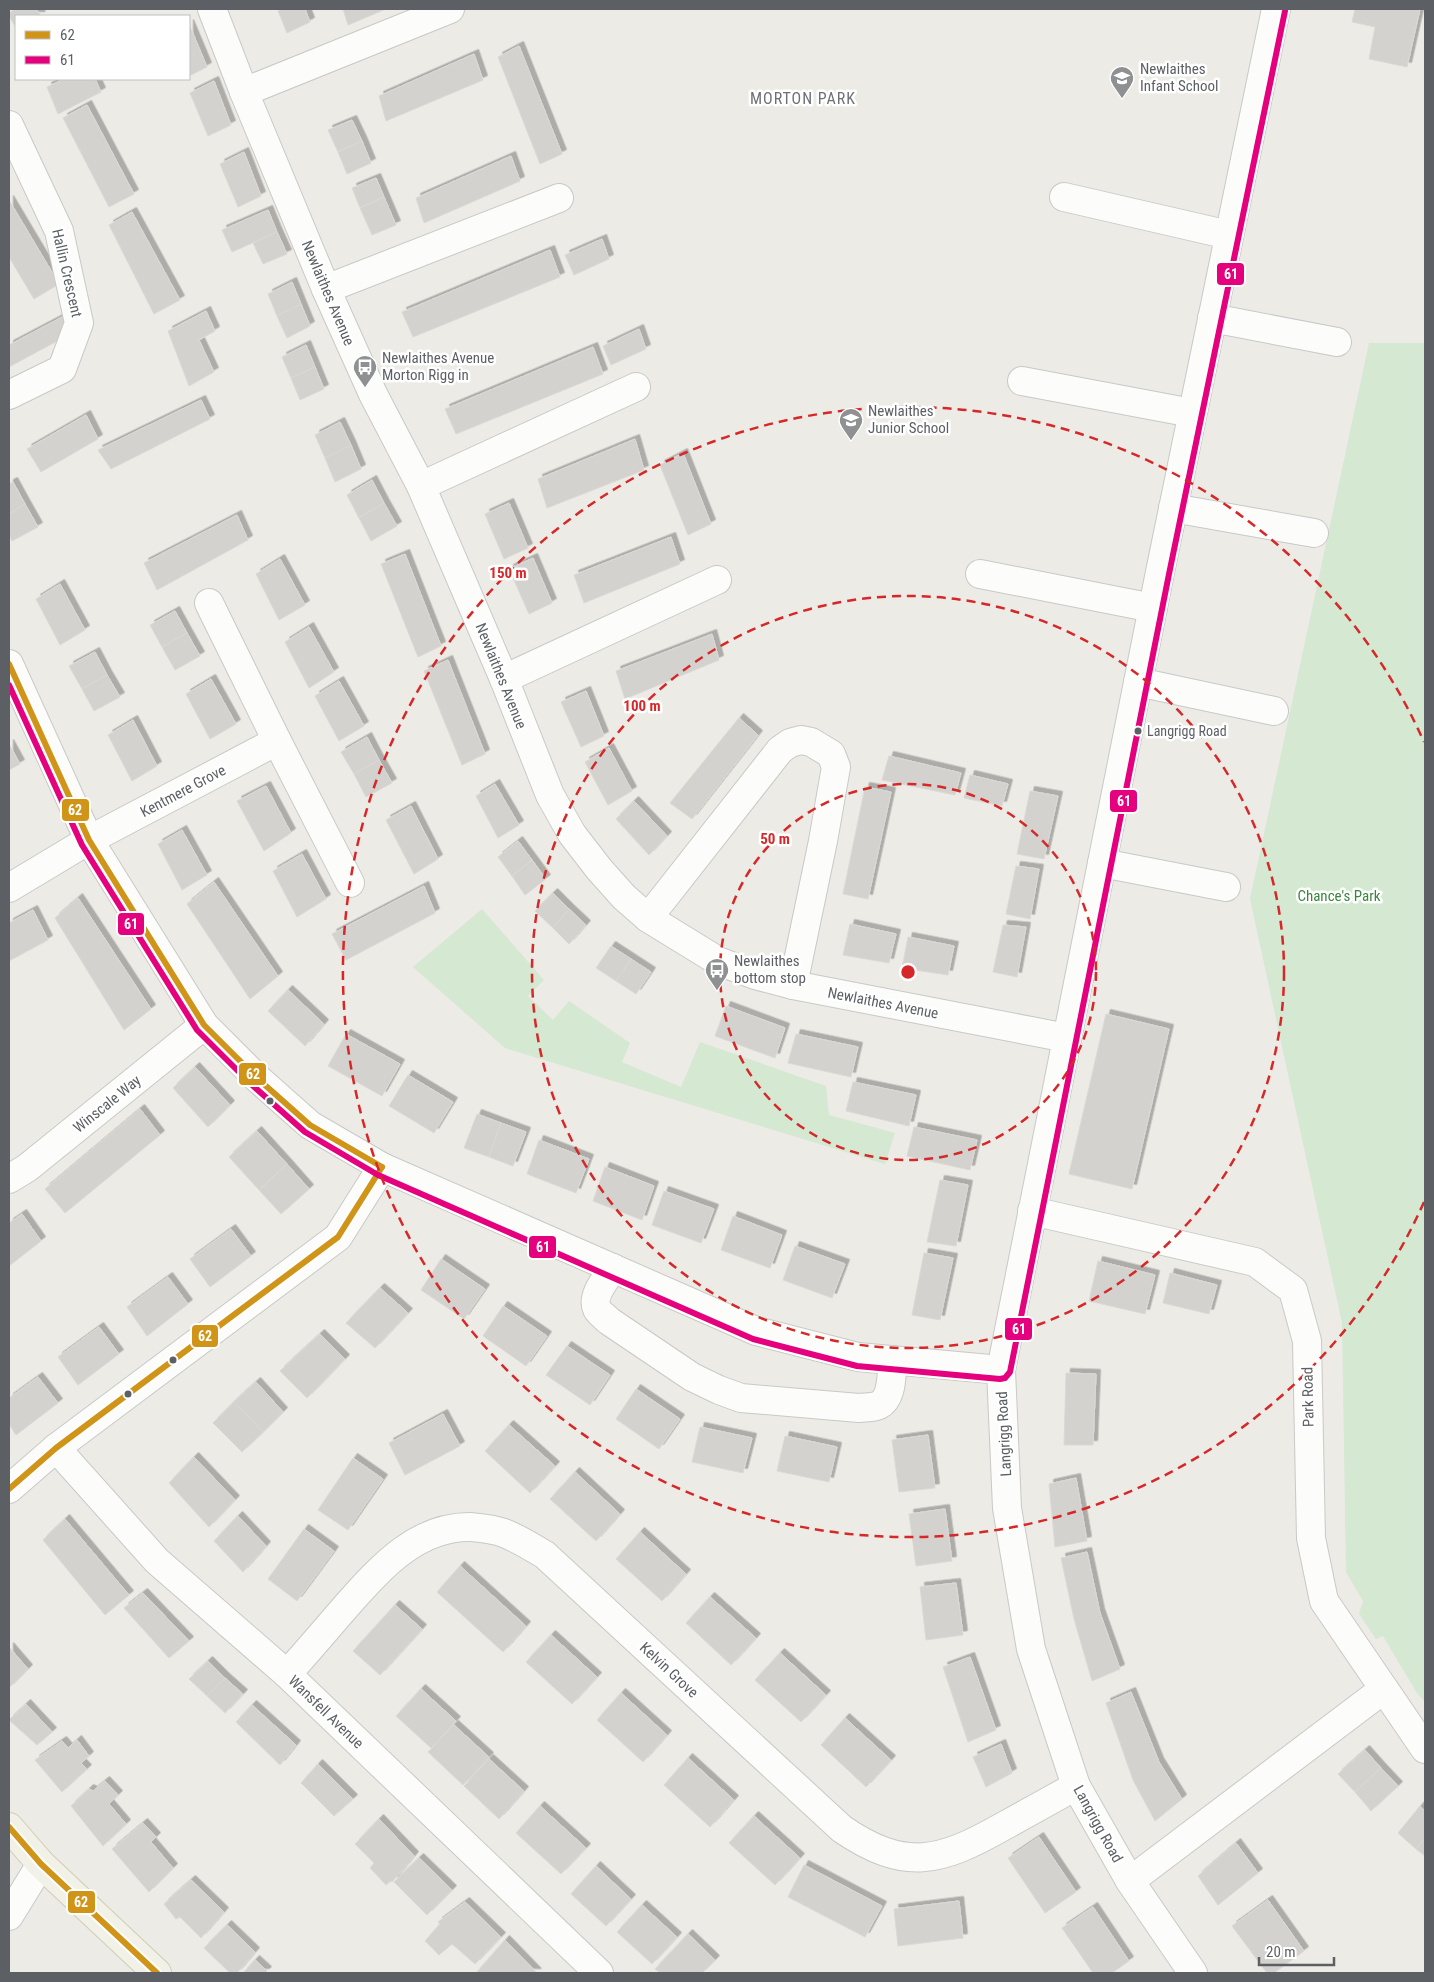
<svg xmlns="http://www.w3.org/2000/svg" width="1434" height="1982" font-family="'Roboto Condensed',sans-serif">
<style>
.green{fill:#d4e8d2}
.building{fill:#d3d2cf;stroke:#dbd9d5;filter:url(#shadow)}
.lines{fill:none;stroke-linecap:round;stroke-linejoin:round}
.minor-casing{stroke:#c8c9c8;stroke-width:30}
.major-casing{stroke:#d3cbb4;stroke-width:30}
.minor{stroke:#fcfcfb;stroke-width:28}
.major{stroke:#f2f1e8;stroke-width:28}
.bus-1-casing{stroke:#fff;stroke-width:10}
.bus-2-casing{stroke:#fff;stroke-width:10}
.bus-1{stroke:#d09419;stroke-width:6}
.bus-2{stroke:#e5007d;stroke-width:6}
.ring{fill:none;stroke:#d62828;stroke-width:2.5;stroke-dasharray:9 6}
.bus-dot{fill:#5c5f64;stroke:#fff;stroke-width:2}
.labels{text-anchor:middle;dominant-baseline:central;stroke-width:5;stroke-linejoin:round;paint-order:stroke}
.bus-label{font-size:14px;fill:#5c5f64;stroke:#fff;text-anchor:start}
.poi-label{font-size:15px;fill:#5c5f64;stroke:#fff;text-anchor:start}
.street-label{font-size:15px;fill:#5c5f64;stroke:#fff}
.park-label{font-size:15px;fill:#39863d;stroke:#fff}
.neighbourhood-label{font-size:16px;letter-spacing:1px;fill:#6d7176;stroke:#fff}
.centre{fill:#d62828;stroke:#fff;stroke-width:2.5}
.ring-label{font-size:15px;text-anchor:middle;font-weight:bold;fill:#d62828;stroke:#fff;stroke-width:5;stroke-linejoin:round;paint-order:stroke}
.line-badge{stroke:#fff;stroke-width:2}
.badge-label{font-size:14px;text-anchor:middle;font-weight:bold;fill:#fff}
</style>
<defs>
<filter id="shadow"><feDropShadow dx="4.5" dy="-4.5" stdDeviation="0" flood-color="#0004"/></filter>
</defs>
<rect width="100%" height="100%" fill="#ecebe6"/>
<g class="green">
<path d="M1369,343H1425V1702L1417,1693L1383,1636L1376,1639L1359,1614L1363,1601L1346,1572L1342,1323L1250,899Z"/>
<path d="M482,909L544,980L528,996L553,1020L569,1001L630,1043L622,1062L681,1087L700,1042L826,1086L829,1115L895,1133L885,1164L505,1048L413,967Z"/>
</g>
<g class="building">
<path d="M15,9H36L41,16H16V28L9,16V13Z"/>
<path d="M283,9H305L310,22L287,33L278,11Z"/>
<path d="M343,9H386L348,25Z"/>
<path d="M1355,9H1420L1407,67L1369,59L1375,27L1352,22Z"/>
<path d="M189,24L207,67L189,76Z"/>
<path d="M519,46L562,154L540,164L498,57Z"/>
<path d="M474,54L483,80L386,121L379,96Z"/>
<path d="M64,79H95L101,92L58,114L47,87Z"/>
<path d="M214,81L231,125L208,136L190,93Z"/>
<path d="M87,105L134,194L109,207L63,118Z"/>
<path d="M352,120L362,141L338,152L328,130Z"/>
<path d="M362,141L371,163L347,174L338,152Z"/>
<path d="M244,152L261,196L238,207L220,164Z"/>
<path d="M511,156L520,181L424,223L416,198Z"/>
<path d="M376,178L384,197L360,208L352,188Z"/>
<path d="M384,197L396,225L372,235L360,208Z"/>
<path d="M9,200L59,284L34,299L9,257Z"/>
<path d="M268,210L277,232L232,252L222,230Z"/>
<path d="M132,212L180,300L154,314L109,225Z"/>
<path d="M277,232L287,254L263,264L253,243Z"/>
<path d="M602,239L609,259L574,275L565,255Z"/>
<path d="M550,250L560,277L413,337L402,312Z"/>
<path d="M292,282L301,304L277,316L268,294Z"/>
<path d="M301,304L310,326L287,338L277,316Z"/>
<path d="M206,311L215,331L199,340L214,372L189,386L168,331Z"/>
<path d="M66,315L74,332L9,367V345Z"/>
<path d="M639,329L646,349L611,365L603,346Z"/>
<path d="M306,345L315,367L291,378L282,357Z"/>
<path d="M593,347L603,374L456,434L445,409Z"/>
<path d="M315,367L324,389L300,400L291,378Z"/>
<path d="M201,400L210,419L111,469L98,450Z"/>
<path d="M86,415L98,439L41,472L27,449Z"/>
<path d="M340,422L351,445L325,458L315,435Z"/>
<path d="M635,439L644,470L547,508L538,479Z"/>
<path d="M351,445L361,469L335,482L325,458Z"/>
<path d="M683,453L711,524L688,535L660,465Z"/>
<path d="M372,480L384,503L359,518L347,495Z"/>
<path d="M13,482L25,504L9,514V484Z"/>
<path d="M384,503L397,526L371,541L359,518Z"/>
<path d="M509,503L528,548L504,559L485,514Z"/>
<path d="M25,504L38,527L12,541L9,535V514Z"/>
<path d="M237,515L248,540L157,590L144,563Z"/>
<path d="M671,537L680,564L584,603L574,575Z"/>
<path d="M405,554L441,646L418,657L381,564Z"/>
<path d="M533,558L552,603L529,614L509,569Z"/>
<path d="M280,559L305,605L279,620L256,574Z"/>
<path d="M60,584L85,630L60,645L36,599Z"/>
<path d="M175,611L187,633L162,647L150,625Z"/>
<path d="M309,627L334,672L309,688L285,642Z"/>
<path d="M187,633L200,656L175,670L162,647Z"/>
<path d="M712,634L719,660L625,699L616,671Z"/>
<path d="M95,652L107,675L82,689L69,666Z"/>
<path d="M448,660L485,754L462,765L424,671Z"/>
<path d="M107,675L120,697L94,711L82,689Z"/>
<path d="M211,679L236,724L210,739L186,694Z"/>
<path d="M339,681L364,726L339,741L315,696Z"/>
<path d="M586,691L604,736L581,747L561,702Z"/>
<path d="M739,718L758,735L692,819L670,803Z"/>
<path d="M133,720L157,766L132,781L108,735Z"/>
<path d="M367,737L379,760L354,774L341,752Z"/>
<path d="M9,744L20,764L9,770Z"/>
<path d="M609,748L632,791L608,805L585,762Z"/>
<path d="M889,756L961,773L955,795L882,780Z"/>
<path d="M379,760L392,783L366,797L354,774Z"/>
<path d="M970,775L1008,784L1002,806L964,798Z"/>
<path d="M495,784L519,825L498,838L476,796Z"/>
<path d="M266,786L291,833L264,851L237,801Z"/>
<path d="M865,787L891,792L868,899L843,894Z"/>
<path d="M1030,791L1058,796L1044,859L1017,854Z"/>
<path d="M634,801L667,836L649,855L616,819Z"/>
<path d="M411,806L438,859L414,874L386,820Z"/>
<path d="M182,830L207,875L182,890L158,844Z"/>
<path d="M518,841L532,860L512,876L498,857Z"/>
<path d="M302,854L326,899L297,917L273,871Z"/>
<path d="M532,860L546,879L525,895L512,876Z"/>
<path d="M1016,866L1039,869L1030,919L1006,914Z"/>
<path d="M214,882L278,976L250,999L187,904Z"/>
<path d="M424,886L435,913L346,960L332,934Z"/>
<path d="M553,893L569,909L553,928L535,911Z"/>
<path d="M78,898L151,1009L124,1030L55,918Z"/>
<path d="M569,909L586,925L569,944L553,928Z"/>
<path d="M33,910L48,940L9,961V923Z"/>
<path d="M850,924L896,934L889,963L843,955Z"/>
<path d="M1003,925L1026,927L1017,977L993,972Z"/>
<path d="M908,937L954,946L948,975L902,968Z"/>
<path d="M611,946L631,959L616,981L596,968Z"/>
<path d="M631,959L651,972L636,994L616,981Z"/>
<path d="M288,990L324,1024L305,1046L268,1011Z"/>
<path d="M726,1006L785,1028L775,1058L715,1036Z"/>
<path d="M1106,1014L1169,1029L1132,1189L1069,1174Z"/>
<path d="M346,1034L400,1064L382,1096L328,1066Z"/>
<path d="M796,1034L858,1047L851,1077L788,1063Z"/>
<path d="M195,1067L230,1105L208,1127L173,1088Z"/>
<path d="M408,1075L453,1102L434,1133L389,1106Z"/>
<path d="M853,1082L916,1095L909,1126L846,1111Z"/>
<path d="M140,1109L160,1135L65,1213L45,1189Z"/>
<path d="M477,1114L501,1123L489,1157L464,1148Z"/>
<path d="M501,1123L526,1132L513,1166L489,1157Z"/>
<path d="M914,1127L977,1140L970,1170L907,1156Z"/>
<path d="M257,1131L287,1164L259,1190L229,1157Z"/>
<path d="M539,1140L589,1159L576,1193L527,1174Z"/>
<path d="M287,1164L309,1189L281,1214L259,1190Z"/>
<path d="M605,1167L654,1186L642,1220L593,1201Z"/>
<path d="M940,1180L968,1185L956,1246L927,1242Z"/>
<path d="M664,1191L714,1209L701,1243L652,1225Z"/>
<path d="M22,1214L41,1241L9,1266V1223Z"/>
<path d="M733,1216L782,1235L770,1268L721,1250Z"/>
<path d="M231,1229L251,1256L210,1287L190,1259Z"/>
<path d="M795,1246L845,1264L832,1298L783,1280Z"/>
<path d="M924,1253L953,1258L940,1320L912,1315Z"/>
<path d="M441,1259L485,1289L464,1319L421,1290Z"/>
<path d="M1098,1261L1155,1275L1145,1314L1089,1301Z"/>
<path d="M1170,1273L1217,1285L1209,1314L1163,1303Z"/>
<path d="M168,1277L188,1304L147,1336L127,1307Z"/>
<path d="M380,1288L408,1313L375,1348L346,1323Z"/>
<path d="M503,1306L547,1336L526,1366L483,1336Z"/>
<path d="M99,1327L119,1354L78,1385L58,1357Z"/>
<path d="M320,1334L345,1359L307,1398L280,1371Z"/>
<path d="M567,1346L610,1375L590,1405L546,1375Z"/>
<path d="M1066,1373L1096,1374L1093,1445H1064Z"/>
<path d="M38,1377L58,1403L16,1435L9,1424V1398Z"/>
<path d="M256,1382L283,1412L263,1432L234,1402Z"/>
<path d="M636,1389L680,1419L659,1449L616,1419Z"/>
<path d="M234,1402L263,1432L242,1452L213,1423Z"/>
<path d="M443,1414L460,1446L405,1475L389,1443Z"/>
<path d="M509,1425L555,1466L530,1493L485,1451Z"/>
<path d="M700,1427L752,1438L743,1473L692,1462Z"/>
<path d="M928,1435L935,1488L899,1492L892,1440Z"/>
<path d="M785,1436L837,1447L829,1482L777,1471Z"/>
<path d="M194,1457L235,1500L209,1527L169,1483Z"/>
<path d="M353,1458L383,1479L348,1530L318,1510Z"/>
<path d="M575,1472L620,1514L596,1541L550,1499Z"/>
<path d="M1076,1478L1087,1541L1055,1547L1049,1484Z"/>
<path d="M945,1509L952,1561L916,1566L909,1514Z"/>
<path d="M238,1516L266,1546L243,1572L214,1541Z"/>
<path d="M65,1519L129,1595L105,1615L43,1540Z"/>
<path d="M304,1529L334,1551L297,1601L268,1579Z"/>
<path d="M640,1532L686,1574L662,1601L616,1559Z"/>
<path d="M1087,1552L1100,1613L1120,1669L1092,1681L1074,1619L1061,1558Z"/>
<path d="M460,1566L526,1626L503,1652L437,1592Z"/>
<path d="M956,1583L963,1635L926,1640L920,1587Z"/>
<path d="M143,1593L189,1641L169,1658L124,1608Z"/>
<path d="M710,1597L756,1638L731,1665L686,1623Z"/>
<path d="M395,1605L422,1629L380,1675L353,1651Z"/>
<path d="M551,1635L597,1677L572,1704L526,1662Z"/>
<path d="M9,1647L28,1669L9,1688Z"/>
<path d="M780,1653L826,1695L801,1722L755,1680Z"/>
<path d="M970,1657L996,1730L968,1742L943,1667Z"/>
<path d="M208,1661L225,1678L207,1696L189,1679Z"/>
<path d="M225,1678L243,1694L225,1713L207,1696Z"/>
<path d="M421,1689L456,1721L431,1748L396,1716Z"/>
<path d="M1131,1692L1159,1762L1182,1799L1155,1821L1133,1780L1106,1703Z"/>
<path d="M621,1693L667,1735L643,1762L597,1720Z"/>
<path d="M26,1704L52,1732L37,1745L9,1720Z"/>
<path d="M252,1705L296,1745L280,1765L236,1722Z"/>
<path d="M845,1718L891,1760L866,1787L821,1745Z"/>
<path d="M454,1725L489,1757L463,1785L428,1752Z"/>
<path d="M77,1740L89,1756L81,1763L87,1769L62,1792L35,1760L62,1741L68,1748Z"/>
<path d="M1001,1744L1012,1773L986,1787L973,1757Z"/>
<path d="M1365,1750L1381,1768L1355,1792L1338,1774Z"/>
<path d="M688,1758L734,1800L710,1827L664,1785Z"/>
<path d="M489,1759L524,1791L499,1819L464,1786Z"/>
<path d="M318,1764L353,1799L334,1816L301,1783Z"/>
<path d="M1381,1768L1398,1786L1371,1811L1355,1792Z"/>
<path d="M105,1781L118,1795L109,1804L126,1824L103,1846L71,1806L89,1789L93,1791Z"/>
<path d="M540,1806L586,1848L561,1874L516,1833Z"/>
<path d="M1420,1806L1425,1811V1838L1416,1849L1398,1833Z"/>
<path d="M754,1816L800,1858L775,1885L729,1843Z"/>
<path d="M379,1819L414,1856L392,1882L391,1881L386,1885L370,1868L374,1863L355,1844Z"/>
<path d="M143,1823L156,1837L151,1842L173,1868L149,1892L112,1849Z"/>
<path d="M1039,1837L1076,1892L1045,1913L1008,1858Z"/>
<path d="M1425,1838V1856L1416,1849Z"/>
<path d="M1236,1843L1258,1873L1218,1905L1198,1876Z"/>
<path d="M419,1858L452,1890L427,1915L394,1882Z"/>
<path d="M804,1865L882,1906L865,1937L788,1897Z"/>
<path d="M596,1866L631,1899L606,1926L571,1894Z"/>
<path d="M191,1880L224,1912L201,1938L180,1917L176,1919L164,1904Z"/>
<path d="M1268,1900L1304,1951L1274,1973H1267L1232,1926Z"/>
<path d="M959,1901L963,1938L898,1946L894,1909Z"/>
<path d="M465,1902L501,1937L475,1964L452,1944L439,1955L425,1941L440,1924L438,1922Z"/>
<path d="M642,1905L677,1937L652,1964L617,1932Z"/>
<path d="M1093,1907L1129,1961L1112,1973H1093L1062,1928Z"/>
<path d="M227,1925L255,1952L237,1973H230L204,1948Z"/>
<path d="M688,1934L715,1960L702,1973H660L655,1969Z"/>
<path d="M505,1940L537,1973H476Z"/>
<path d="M255,1960L267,1971L265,1973H243Z"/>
</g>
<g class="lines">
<g class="minor-casing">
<g id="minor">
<path d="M212,9L244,92L326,289L373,394L421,486L504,679L550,795L572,834L599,869L624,897L648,918L718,961L755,975L793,985L1067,1038"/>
<path d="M244,92L450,9"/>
<path d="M9,125L59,231L79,323L62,369L9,395"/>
<path d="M1064,197L1229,235"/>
<path d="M326,289L559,198"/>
<path d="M1212,318L1337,342"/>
<path d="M1022,381L1192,413"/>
<path d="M421,486L636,387"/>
<path d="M1173,508L1314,533"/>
<path d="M980,574L1153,608"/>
<path d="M209,603L277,741L350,883"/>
<path d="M9,664L89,840L204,1025L257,1078L310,1125L382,1167L756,1331L858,1357L1001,1370"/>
<path d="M504,679L717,580"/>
<path d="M1138,682L1274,711"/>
<path d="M1102,863L1226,887"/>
<path d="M9,888L89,840L277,741"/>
<path d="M648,918L780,750L790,743L801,740L811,742L831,754L836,767L823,841L793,985"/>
<path d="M9,1179L27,1168L204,1025"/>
<path d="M1032,1211L1255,1262L1293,1290L1307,1341L1311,1538L1324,1601L1425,1749"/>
<path d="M613,1268C606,1279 591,1296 597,1309C599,1313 605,1317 609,1321L692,1377L719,1390L741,1398L859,1408C865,1407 873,1408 879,1405C893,1398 891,1374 893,1360"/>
<path d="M56,1448L157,1561L287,1674L599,1973"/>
<path d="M9,1489L56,1448L338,1237L382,1167"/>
<path d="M287,1674C308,1651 328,1627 349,1603C382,1566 418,1526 471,1527C482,1528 494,1529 504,1533C519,1539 532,1547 545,1555L842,1829C905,1872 940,1862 1002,1827C1027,1813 1051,1800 1076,1786"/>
<path d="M1130,1881L1384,1689"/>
<path d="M9,1916L41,1864"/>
<path d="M1193,1973L1130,1881L1076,1786L1031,1649L1007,1508L1001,1370L1160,572L1276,9"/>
</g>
</g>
<g class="major-casing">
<path id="major" d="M9,1827L41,1864L157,1973"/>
</g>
<use href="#minor" class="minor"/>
<use href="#major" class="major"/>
<g class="bus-1-casing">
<g id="bus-1">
<path d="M9,664L89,840L204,1025L257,1078L310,1125L382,1167"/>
<path d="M9,1489L56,1448L338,1237L382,1167"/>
<path d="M9,1827L41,1864L157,1973"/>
</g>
</g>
<g class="bus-2-casing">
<path id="bus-2" d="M9,685L82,845L197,1030L251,1084L305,1132L378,1175L753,1339L857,1366L1000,1379L1005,1378L1010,1372L1169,574L1285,11"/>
</g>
<use href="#bus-1" class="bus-1"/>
<use href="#bus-2" class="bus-2"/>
</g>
<g class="ring">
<circle cx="908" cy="972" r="188"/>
<circle cx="908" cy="972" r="376"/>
<path d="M1424 1202A565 565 0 1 1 1424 742"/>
</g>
<defs>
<g id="school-pin" transform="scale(1.25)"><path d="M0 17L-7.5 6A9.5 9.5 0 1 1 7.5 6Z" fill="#8e9092" stroke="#fff"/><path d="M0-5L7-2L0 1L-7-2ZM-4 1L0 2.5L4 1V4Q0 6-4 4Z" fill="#fff"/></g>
<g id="bus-pin" transform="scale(1.25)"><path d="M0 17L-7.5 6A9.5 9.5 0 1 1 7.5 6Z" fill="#8e9092" stroke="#fff"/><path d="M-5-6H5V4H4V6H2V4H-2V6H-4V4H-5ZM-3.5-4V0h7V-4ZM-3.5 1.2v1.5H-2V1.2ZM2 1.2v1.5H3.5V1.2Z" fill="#fff"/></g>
</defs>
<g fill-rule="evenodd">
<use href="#school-pin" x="1122" y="78"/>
<use href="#bus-pin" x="365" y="367"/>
<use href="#school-pin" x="851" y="420"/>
<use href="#bus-pin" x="717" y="970"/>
</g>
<g class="bus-dot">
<circle cx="1138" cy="731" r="4.5"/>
<circle cx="270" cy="1101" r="4.5"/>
<circle cx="173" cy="1360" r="4.5"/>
<circle cx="128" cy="1394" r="4.5"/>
</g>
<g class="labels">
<g class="bus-label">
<text x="1147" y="731">Langrigg Road</text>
</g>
<g class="poi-label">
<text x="1140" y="69">Newlaithes<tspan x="1140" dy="17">Infant School</tspan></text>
<text x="382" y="358">Newlaithes Avenue<tspan x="382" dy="17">Morton Rigg in</tspan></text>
<text x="868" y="411">Newlaithes<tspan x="868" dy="17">Junior School</tspan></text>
<text x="734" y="961">Newlaithes<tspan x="734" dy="17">bottom stop</tspan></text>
</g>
<g class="street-label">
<text transform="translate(67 273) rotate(77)">Hallin Crescent</text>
<text transform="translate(328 293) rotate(67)">Newlaithes Avenue</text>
<text transform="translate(501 676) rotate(68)">Newlaithes Avenue</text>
<text transform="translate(183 791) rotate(-28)">Kentmere Grove</text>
<text transform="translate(883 1003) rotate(11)">Newlaithes Avenue</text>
<text transform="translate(107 1104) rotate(-39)">Winscale Way</text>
<text transform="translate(1308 1397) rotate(-91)">Park Road</text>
<text transform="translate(1004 1434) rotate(-93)">Langrigg Road</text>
<text transform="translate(669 1670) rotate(43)">Kelvin Grove</text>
<text transform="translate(326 1712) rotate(44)">Wansfell Avenue</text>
<text transform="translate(1098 1824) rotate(61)">Langrigg Road</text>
</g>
<g class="park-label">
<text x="1339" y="896">Chance's Park</text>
</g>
<g class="neighbourhood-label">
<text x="803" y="98">MORTON PARK</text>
</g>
</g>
<circle cx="908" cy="972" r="8" class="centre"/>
<g class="ring-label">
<text x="508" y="578">150 m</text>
<text x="642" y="711">100 m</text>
<text x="775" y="844">50 m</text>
</g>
<g class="line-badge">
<rect x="1216" y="262" width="29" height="24" rx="5" fill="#e5007d"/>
<rect x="1109" y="789" width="29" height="24" rx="5" fill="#e5007d"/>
<rect x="61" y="798" width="29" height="24" rx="5" fill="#d09419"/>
<rect x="117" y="912" width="28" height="24" rx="5" fill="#e5007d"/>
<rect x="238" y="1062" width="29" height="24" rx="5" fill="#d09419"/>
<rect x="528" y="1235" width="29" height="24" rx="5" fill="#e5007d"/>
<rect x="1004" y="1317" width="29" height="24" rx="5" fill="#e5007d"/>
<rect x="191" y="1324" width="28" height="24" rx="5" fill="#d09419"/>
<rect x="67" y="1890" width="29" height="24" rx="5" fill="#d09419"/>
</g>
<g class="badge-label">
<text x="1231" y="279">61</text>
<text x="1124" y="806">61</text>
<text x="75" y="815">62</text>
<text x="131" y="929">61</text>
<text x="253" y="1079">62</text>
<text x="543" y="1252">61</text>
<text x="1019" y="1334">61</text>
<text x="205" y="1341">62</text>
<text x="81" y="1907">62</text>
</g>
<rect width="1434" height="1982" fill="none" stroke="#5c5f64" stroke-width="20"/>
<rect x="15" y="15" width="175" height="65" fill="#ffffff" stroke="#bebfc1"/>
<rect x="25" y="31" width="25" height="8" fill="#d09419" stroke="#bebfc1"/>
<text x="60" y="40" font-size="15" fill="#5c5f64">62</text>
<rect x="25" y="56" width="25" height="8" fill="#e5007d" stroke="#bebfc1"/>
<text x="60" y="65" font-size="15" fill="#5c5f64">61</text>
<path d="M1259 1957v8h75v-8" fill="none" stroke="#5c5f64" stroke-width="2.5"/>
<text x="1266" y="1957" font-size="15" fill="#5c5f64" stroke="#ffffff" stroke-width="4" paint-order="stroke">20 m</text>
</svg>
